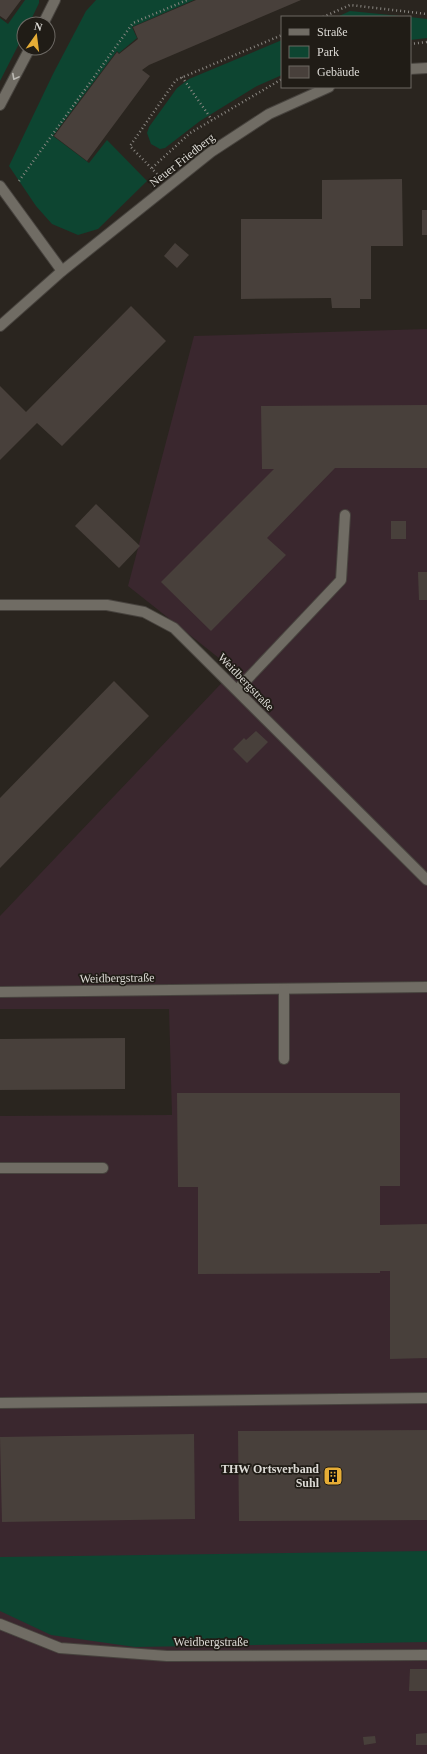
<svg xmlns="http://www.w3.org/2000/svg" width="427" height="1754" font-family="Georgia,serif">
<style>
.industrial{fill:#3a272e}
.green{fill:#0d4531}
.building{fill:#48403b}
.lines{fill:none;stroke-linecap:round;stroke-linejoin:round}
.minor-casing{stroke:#47433e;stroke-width:12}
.path{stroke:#8b8883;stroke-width:2.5;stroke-dasharray:1 3;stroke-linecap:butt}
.minor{stroke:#706c64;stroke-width:10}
.oneway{stroke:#bcbab4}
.labels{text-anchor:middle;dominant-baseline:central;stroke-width:3.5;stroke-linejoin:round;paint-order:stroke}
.street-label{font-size:12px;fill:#dddbd6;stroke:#201c16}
.poi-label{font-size:12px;font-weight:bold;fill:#dddbd6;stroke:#201c16;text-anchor:end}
</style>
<rect width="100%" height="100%" fill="#2a251f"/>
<path class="industrial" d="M427,329V1754H0V1116L172,1115L169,1009H0V916L234,670L128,586L194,336Z"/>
<g class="green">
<path d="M25,0H39V3L29,24H24V34L0,81V18L8,24Z"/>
<path d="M96,0H194L132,27L137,38L119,53L117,51L53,136L89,163L107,140L147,181L98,229L78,235L52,224L36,206L9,166L53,74L86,11Z"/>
<path d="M350,11L410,17H337Z"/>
<path d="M410,17L427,19V38L410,40Z"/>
<path d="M282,40V75L257,86L200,121L165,148L160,149L151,144L147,133L149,127L177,88L189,79Z"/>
<path d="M427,1551V1642L135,1647L51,1635L0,1611V1557Z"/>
</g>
<g class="building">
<path d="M0,0H21L6,20L0,16Z"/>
<path d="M196,0H301L149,65L142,70L150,76L87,161L54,136L117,52L119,54L138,39L133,27Z"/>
<path d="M402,179L403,246H371V299H360V308H332L331,298L241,299V219H322V180Z"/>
<rect x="422" y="210" width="5" height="25"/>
<path d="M175,243L189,255L177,268L164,256Z"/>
<path d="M131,306L166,341L62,446L37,423L0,460V386L26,412Z"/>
<path d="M427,405V468H335L267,538L286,555L211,631L161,582L274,469H262L261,406Z"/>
<path d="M96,504L140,546L119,568L75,526Z"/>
<rect x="391" y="521" width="15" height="18"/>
<path d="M418,572H427V600H419Z"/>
<path d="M114,681L149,716L0,868V798Z"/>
<path d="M256,731L268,742L247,763L233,749L244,738L246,740Z"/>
<path d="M125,1038V1089L0,1090V1039Z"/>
<path d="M177,1093H400V1186H380V1225L427,1224V1358L390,1359V1271H380V1273L198,1274V1187H178Z"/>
<path d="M427,1430V1520L239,1521L238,1431Z"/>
<path d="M194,1434L195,1519L2,1522L0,1437Z"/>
<path d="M410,1669H427V1691H409Z"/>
<path d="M427,1733V1745H416V1734Z"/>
<path d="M375,1736L376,1743L364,1745L363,1737Z"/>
</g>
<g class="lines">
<g class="minor-casing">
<g id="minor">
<path d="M43,24L55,0"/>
<path d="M410,69L427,68"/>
<path d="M0,105L30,48"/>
<path d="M0,186L62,271"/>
<path d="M0,326L62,271L211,152L269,114L329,87"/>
<path d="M0,605H107L144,612L174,628L427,880"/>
<path d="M237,690L341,580L345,515"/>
<path d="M0,992L427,987"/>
<path d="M284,1059V989"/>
<path d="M0,1168H103"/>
<path d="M0,1403L427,1398"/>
<path d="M0,1624L60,1648L167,1656L427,1655"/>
</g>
</g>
<g class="path">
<path d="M323,17L350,5L427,14"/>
<path d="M410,44L427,42"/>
<path d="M182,77L212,120"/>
<path d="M152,168L190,133L282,79"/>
<path d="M157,174L130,146L176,80L282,35"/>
<path d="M19,181L133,23L187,0"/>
</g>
<use href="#minor" class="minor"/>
</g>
<defs><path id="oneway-chevron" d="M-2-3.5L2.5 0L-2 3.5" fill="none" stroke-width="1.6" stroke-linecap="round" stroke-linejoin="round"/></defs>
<use class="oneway" href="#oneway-chevron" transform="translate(15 77) rotate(118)"/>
<defs>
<g id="building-square" transform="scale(1)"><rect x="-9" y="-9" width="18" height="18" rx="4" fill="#e6ad36" stroke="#201c16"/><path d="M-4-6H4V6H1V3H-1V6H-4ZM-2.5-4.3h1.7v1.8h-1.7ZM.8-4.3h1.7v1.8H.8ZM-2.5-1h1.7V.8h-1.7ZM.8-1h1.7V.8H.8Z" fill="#111"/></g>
</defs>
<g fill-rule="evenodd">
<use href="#building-square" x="333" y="1476"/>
</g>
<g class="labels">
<g class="street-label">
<text transform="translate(182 160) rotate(-38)">Neuer Friedberg</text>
<text transform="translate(246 682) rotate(46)">Weidbergstraße</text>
<text transform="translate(117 978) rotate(-1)">Weidbergstraße</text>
<text x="211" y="1642">Weidbergstraße</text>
</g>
<g class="poi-label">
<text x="319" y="1469">THW Ortsverband<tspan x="319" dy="14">Suhl</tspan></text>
</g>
</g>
<rect x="281" y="16" width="130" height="72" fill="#201c16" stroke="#6c6863"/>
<rect x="289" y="29" width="20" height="6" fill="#706c64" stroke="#6c6863"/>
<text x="317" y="36" font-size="12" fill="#dddbd6">Straße</text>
<rect x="289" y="46" width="20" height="12" fill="#0d4531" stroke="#6c6863"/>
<text x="317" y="56" font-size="12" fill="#dddbd6">Park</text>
<rect x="289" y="66" width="20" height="12" fill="#48403b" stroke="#6c6863"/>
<text x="317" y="76" font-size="12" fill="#dddbd6">Gebäude</text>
<g transform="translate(36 36) rotate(14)"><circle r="19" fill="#201c16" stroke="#6c6863"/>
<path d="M0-3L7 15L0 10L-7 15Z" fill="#e6ad36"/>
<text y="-6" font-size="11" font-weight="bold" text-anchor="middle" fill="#dddbd6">N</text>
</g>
</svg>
